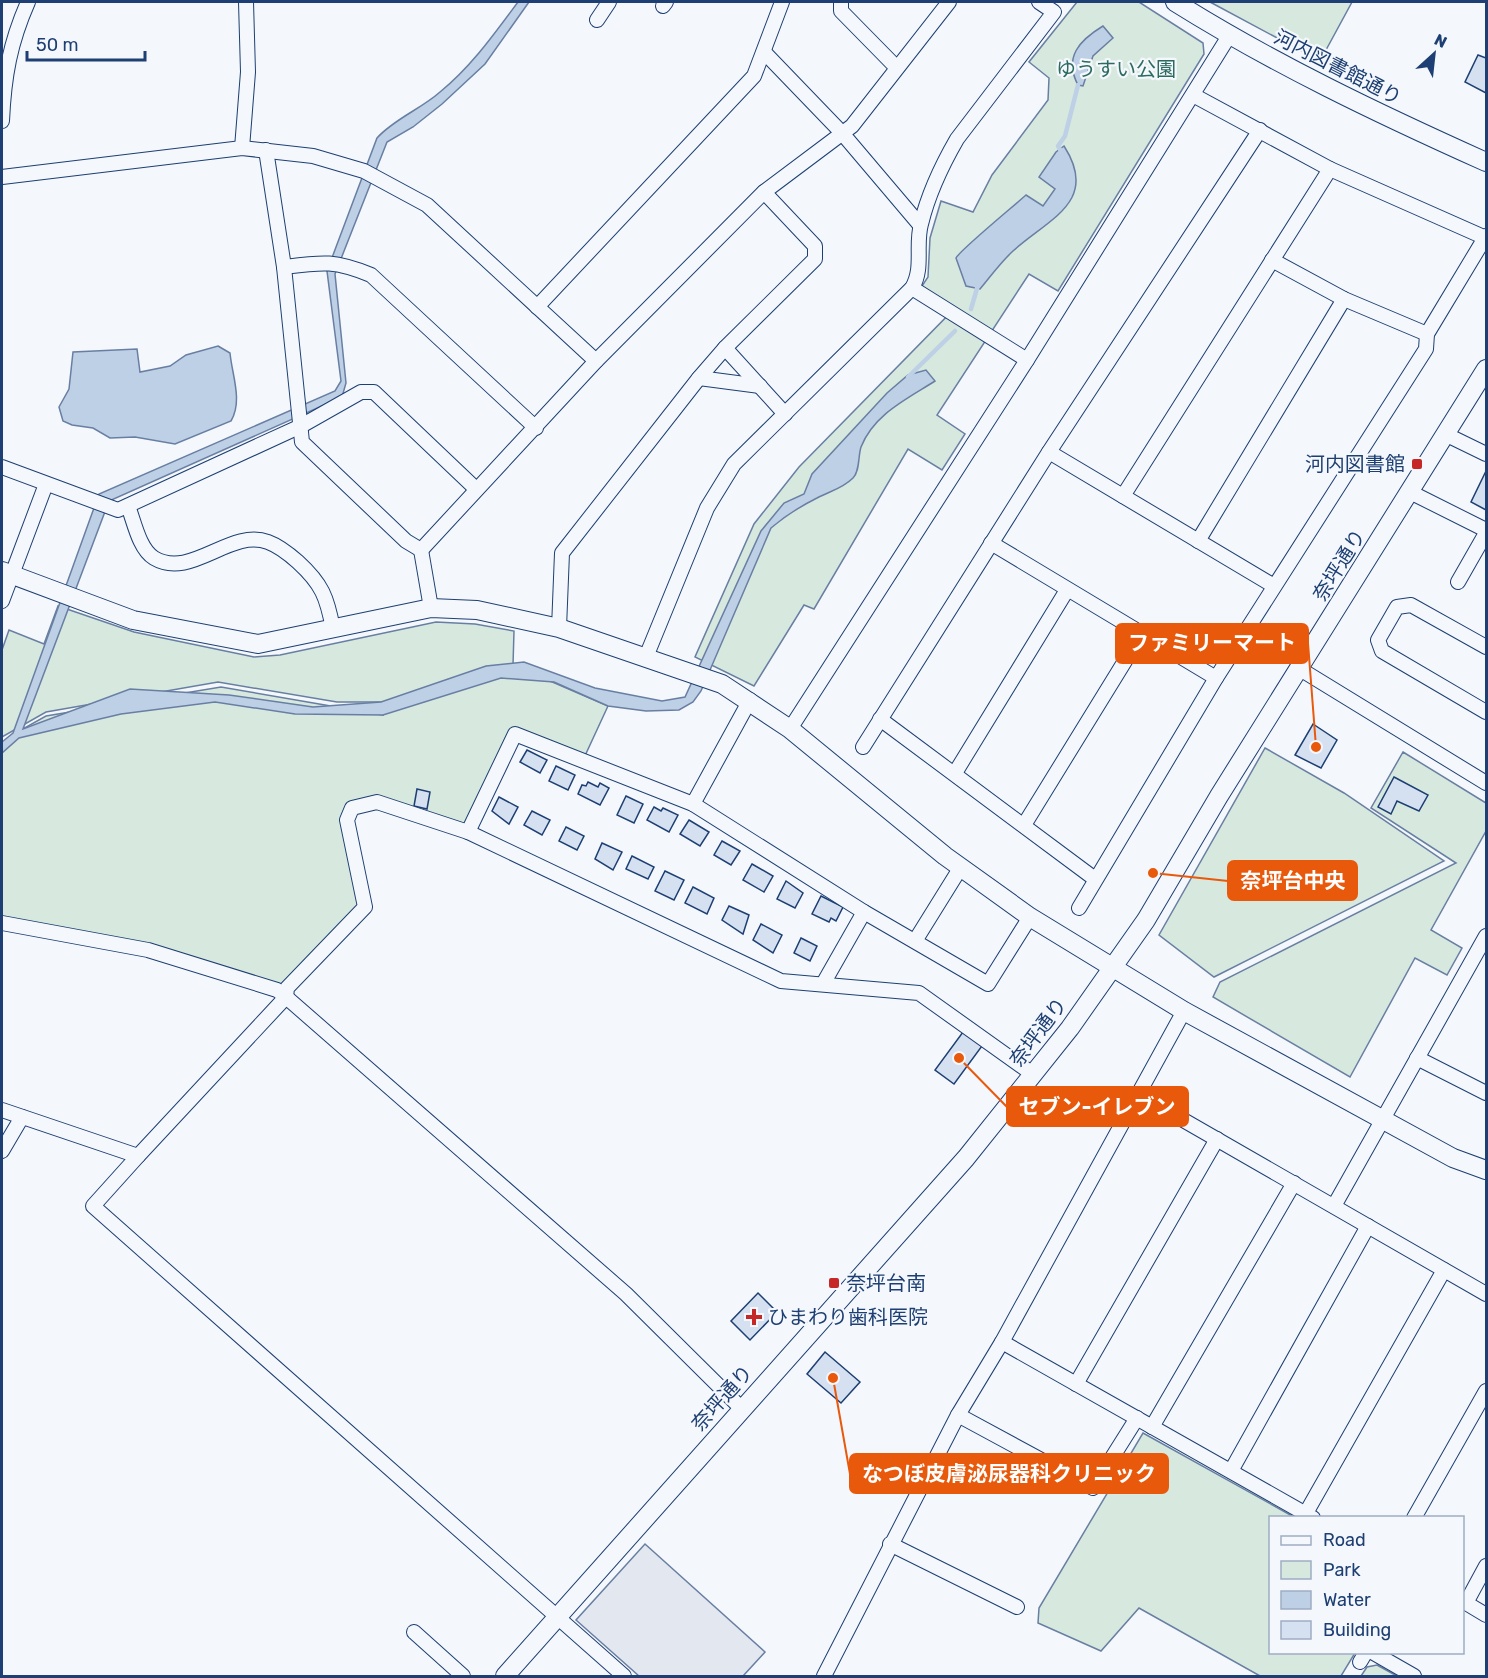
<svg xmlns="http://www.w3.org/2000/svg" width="1488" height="1678" font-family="Rubik,'Noto Sans JP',sans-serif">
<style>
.green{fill:#d7e8df;stroke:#687fa3;stroke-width:1.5}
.parking{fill:#e3e8f0;stroke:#687fa3;stroke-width:1.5}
.water{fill:#bed0e5;stroke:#687fa3;stroke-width:1.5}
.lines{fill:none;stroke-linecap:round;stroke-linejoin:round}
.stream{stroke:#bed0e5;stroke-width:4.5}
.building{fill:#d5e0f0;stroke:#1d3f73;stroke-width:1.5}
.minor-casing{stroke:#1d3f73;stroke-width:16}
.tertiary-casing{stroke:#1d3f73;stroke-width:20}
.minor{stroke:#f4f7fb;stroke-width:14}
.tertiary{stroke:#f4f7fb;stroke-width:18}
.poi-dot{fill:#c62828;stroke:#f4f7fb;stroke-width:2}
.labels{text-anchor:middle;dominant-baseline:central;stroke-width:4.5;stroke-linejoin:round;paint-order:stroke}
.street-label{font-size:20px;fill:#1d3f73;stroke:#f4f7fb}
.park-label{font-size:20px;fill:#2c6c60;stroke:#f4f7fb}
.poi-label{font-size:20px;fill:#1d3f73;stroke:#f4f7fb;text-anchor:start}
.leader{fill:none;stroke:#e8590c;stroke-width:2}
.callout-dot{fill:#e8590c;stroke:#f4f7fb;stroke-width:2}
.callout{fill:#e8590c;stroke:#e8590c;stroke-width:2}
.callout-label{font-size:21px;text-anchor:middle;font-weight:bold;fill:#fff}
</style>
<rect width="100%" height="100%" fill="#f4f7fb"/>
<g class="green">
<path d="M1077,2H1139L1203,43L1204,54L1058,291L1029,274L937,415L965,434L942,470L908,449L814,609L804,605L754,686L695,657L754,524L799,467L955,308L922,286L928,277L930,238L941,201L973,212L992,175L1048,100L1049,78L1029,62Z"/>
<path d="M1210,2H1352L1320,61Z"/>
<path d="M58,606L134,632L254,657L280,655L436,622L475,624L514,631L513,665L608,706L583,760L515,734L468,832L389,807L352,808L365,907L287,988L148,950L2,923V745L19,731L46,716L221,687L383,715L381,702H337L218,682L46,712L2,737V650L9,630L44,644Z"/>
<path d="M1265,748L1344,793L1444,861L1214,977L1159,935Z"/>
<path d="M1403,752L1486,803V831L1431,930L1462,948L1447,975L1415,958L1350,1077L1213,997L1220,982L1456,863L1371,808Z"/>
<path d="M1143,1433L1294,1517L1270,1518V1652L1355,1653L1341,1676H1260L1139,1608L1101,1651L1038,1623L1039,1608Z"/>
<path d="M1377,1665L1397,1676H1361L1367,1667Z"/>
</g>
<path class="parking" d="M645,1544L765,1652L743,1676H639L576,1620Z"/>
<g class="water">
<path d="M518,2H529L485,64L442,104L413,127L387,142L335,274L346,383L342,397L109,501L23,729L130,689L229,695L313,707L381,702L486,666L524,662L595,688L662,701L685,697L761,531L784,503L804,494L812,474L887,393L908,375L926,370L935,381C907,399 874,414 861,447C858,456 860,471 853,478C842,489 830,491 817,498C801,506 785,516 771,528L701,691L693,702L679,710L646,711L608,706L554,682L501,678L383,715L295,714L215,702L121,714L19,738L2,753V742L13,733L99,494L335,391L341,381L327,271L377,138C394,119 421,109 440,92C471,67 495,33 518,2Z"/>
<path d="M1103,26L1113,38L1093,56L1083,86L1078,85C1063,57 1080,40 1103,26Z"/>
<path d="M1064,146C1100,202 1048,219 1013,251C1000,263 991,276 980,289L966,286L956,258C959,251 1015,205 1026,195L1043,206L1055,189L1039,177L1056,152Z"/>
<path d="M218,346L230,353C232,375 243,401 231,421L175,444L135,437L110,438L93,428L72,425L63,421L59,407L69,389L73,352L137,349L140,372L170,366L186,355Z"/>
</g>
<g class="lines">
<g class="stream">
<path d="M1062,153L1058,146L1065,136L1078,85"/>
<path d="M971,309L978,285"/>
<path d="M908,377L955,331"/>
</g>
</g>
<g class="building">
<path d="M1478,55L1486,58V93L1465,82Z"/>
<path d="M1486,471V510L1471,502Z"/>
<path d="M1313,724L1337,740L1321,768L1295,755Z"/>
<path d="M527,750L547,760L540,773L520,762Z"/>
<path d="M556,766L575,775L568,790L549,781Z"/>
<path d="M1394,777L1428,795L1419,811L1397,801L1391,814L1378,807Z"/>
<path d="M588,782L598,787L600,783L609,788L600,805L578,794L582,785L586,786Z"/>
<path d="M417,789L430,792L427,809L414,806Z"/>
<path d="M626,796L643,804L634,823L617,815Z"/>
<path d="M499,797L518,807L509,824L492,811Z"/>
<path d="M654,807L661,811L663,808L678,815L669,832L647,820Z"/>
<path d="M532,811L550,820L542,835L524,825Z"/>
<path d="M689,820L709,832L700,846L680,834Z"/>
<path d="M566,827L584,836L577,850L559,841Z"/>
<path d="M722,841L740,851L731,865L714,855Z"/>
<path d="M602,843L622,852L613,870L595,859Z"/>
<path d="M632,856L654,867L648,879L626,869Z"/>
<path d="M752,864L773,876L764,892L743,880Z"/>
<path d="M665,871L684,880L674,900L655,891Z"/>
<path d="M786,881L803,893L795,908L777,899Z"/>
<path d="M693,887L714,898L707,914L685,903Z"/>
<path d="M821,896L843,907L836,921L831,918L829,922L812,914Z"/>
<path d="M729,906L749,915L743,934L722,920Z"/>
<path d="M761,924L782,935L773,953L753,940Z"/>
<path d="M801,938L817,946L810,961L794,953Z"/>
<path d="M963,1032L982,1046L954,1084L935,1070Z"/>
<path d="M758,1293L777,1312L750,1340L731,1321Z"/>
<path d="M825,1352L860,1382L841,1403L807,1374Z"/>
</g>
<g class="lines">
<g class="minor-casing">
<g id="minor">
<path d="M841,2V11L896,67"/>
<path d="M663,6L666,2"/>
<path d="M597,20L609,2"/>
<path d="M765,53L842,133L920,225"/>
<path d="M1193,95L1330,169L1486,238"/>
<path d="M2,121C4,76 10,43 28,2"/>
<path d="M242,148L248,72L246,2"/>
<path d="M266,150L284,267L302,442L406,541L421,550"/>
<path d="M2,177L242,148L313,156L364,171L427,205L596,361"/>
<path d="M1272,260L1344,299L1427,334"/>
<path d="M284,267C323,262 334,260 371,275L536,428"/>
<path d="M912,288L1027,360"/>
<path d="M537,307L754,76L782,2"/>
<path d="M725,348L785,414"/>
<path d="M699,378L760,386"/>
<path d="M1447,435L1486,454"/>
<path d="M1049,452L1274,586"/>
<path d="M2,467L118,510L301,426L361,392H374L476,489"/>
<path d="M1410,492L1486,530"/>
<path d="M1123,496L1330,169"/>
<path d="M128,506C134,521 139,549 154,558C191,580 230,528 268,542C279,546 289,554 298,562C322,584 327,597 333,629"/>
<path d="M1198,541L1344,299"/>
<path d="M991,543L1216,678"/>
<path d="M421,550L596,361L764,192L852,126L949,2"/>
<path d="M421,550L431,608"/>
<path d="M1458,582L1486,533"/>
<path d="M2,601L46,484"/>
<path d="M559,628L562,553L699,378L725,348L815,259V246L764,192"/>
<path d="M1486,647L1411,605L1397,607L1378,640L1382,651L1486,712"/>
<path d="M646,657L707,508L734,464L912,288C924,268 915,246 921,224C928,195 942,165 957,139L1054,12L1039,2"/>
<path d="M1300,669L1486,783"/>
<path d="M880,719L1095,879"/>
<path d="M790,729L1027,360L1229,36"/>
<path d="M863,747L1049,452L1260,130"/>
<path d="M955,773L1067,590"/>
<path d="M693,804L750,700"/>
<path d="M1024,825L1141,635"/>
<path d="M468,832L515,734L693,804L864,912L988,984L1030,917"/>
<path d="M1079,908L1216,678L1426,349L1427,334L1486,236"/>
<path d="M2,923L148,950L277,990L286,997L287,988L365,907L347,820L352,808L377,802L468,832L781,981L919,993L1034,1075"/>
<path d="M915,941L961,867"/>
<path d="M823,984L864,912"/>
<path d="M1417,1058L1486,1093"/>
<path d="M1138,1094L1486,1294"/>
<path d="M2,1110L138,1156L93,1206L624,1676"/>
<path d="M2,1151L22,1117"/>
<path d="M138,1156L286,997L626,1294L742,1409"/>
<path d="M1334,1206L1486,936"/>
<path d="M1002,1342L1313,1518"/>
<path d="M1076,1384L1217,1139"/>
<path d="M1137,1418L1093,1488L958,1415L1002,1342L1184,1011"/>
<path d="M1152,1427L1294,1183"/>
<path d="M1231,1471L1368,1226"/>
<path d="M1306,1513L1444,1270"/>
<path d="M1414,1518L1486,1391"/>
<path d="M890,1544L1017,1607"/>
<path d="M1462,1601L1466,1603L1486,1566"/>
<path d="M1466,1603L1486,1615"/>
<path d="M414,1632L463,1676"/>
<path d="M1372,1652L1414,1676"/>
<path d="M1360,1662L1366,1652"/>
<path d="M824,1676L958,1415"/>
</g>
</g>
<g class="tertiary-casing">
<g id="tertiary">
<path d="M1175,2C1274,64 1379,114 1486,162"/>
<path d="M2,571L133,620L258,644L431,608L477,610L559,628L722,684L790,729L945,856L1030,917L1184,1011L1453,1158L1486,1170"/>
<path d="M505,1676L966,1158L1070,1028L1146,920L1219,796L1486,369"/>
</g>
</g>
<use href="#minor" class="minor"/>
<use href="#tertiary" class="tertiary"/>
</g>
<g class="poi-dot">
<rect x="1411" y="458" width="12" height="12" rx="3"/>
<rect x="828" y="1277" width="12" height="12" rx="3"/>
<path d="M751 1308h6v6h6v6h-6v6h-6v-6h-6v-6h6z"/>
</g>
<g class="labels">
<g class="street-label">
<text transform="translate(1338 67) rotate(27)">河内図書館通り</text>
<text transform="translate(1339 565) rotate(-58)">奈坪通り</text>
<text transform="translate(1038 1032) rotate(-53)">奈坪通り</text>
<text transform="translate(722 1398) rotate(-48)">奈坪通り</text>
</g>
<g class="park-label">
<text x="1116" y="69">ゆうすい公園</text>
</g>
<g class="poi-label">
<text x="1405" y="464" text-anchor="end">河内図書館</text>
<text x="846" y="1283">奈坪台南</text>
<text x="768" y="1317">ひまわり歯科医院</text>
</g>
</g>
<path class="leader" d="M1316 747L1308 643M1153 873L1228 881M959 1058L1007 1107M833 1378L850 1474"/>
<g class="callout-dot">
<circle cx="1316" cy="747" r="6"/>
<circle cx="1153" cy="873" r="6"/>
<circle cx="959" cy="1058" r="6"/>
<circle cx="833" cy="1378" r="6"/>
</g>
<g class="callout">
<rect x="1116" y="624" width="192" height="39" rx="6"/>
<rect x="1228" y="861" width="129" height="39" rx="6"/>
<rect x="1007" y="1087" width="181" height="39" rx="6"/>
<rect x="850" y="1454" width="318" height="39" rx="6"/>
</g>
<g class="callout-label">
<text x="1212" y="650">ファミリーマート</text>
<text x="1293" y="888">奈坪台中央</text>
<text x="1097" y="1114">セブン-イレブン</text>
<text x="1009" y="1481">なつぼ皮膚泌尿器科クリニック</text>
</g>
<rect width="1488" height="1678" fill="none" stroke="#1d3f73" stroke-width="6"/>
<rect x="1269" y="1516" width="195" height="138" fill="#f4f7fb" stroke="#9eadc5" stroke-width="1.5"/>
<rect x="1281" y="1536" width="30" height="9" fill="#f4f7fb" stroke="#9eadc5" stroke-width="1.5"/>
<text x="1323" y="1546" font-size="18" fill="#1d3f73">Road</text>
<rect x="1281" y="1561" width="30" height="18" fill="#d7e8df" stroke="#9eadc5" stroke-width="1.5"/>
<text x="1323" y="1576" font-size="18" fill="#1d3f73">Park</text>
<rect x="1281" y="1591" width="30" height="18" fill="#bed0e5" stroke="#9eadc5" stroke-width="1.5"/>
<text x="1323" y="1606" font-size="18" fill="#1d3f73">Water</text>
<rect x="1281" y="1621" width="30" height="18" fill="#d5e0f0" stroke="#9eadc5" stroke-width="1.5"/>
<text x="1323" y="1636" font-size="18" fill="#1d3f73">Building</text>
<g transform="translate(1434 54) rotate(27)" stroke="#f4f7fb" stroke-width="4.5" paint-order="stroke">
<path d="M0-4.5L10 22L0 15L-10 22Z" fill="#1d3f73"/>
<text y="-9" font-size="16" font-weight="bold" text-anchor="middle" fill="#1d3f73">N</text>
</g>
<path d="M27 51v9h118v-9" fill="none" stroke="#1d3f73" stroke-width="3"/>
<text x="36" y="51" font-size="18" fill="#1d3f73" stroke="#f4f7fb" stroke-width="4.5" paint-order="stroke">50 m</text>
</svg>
